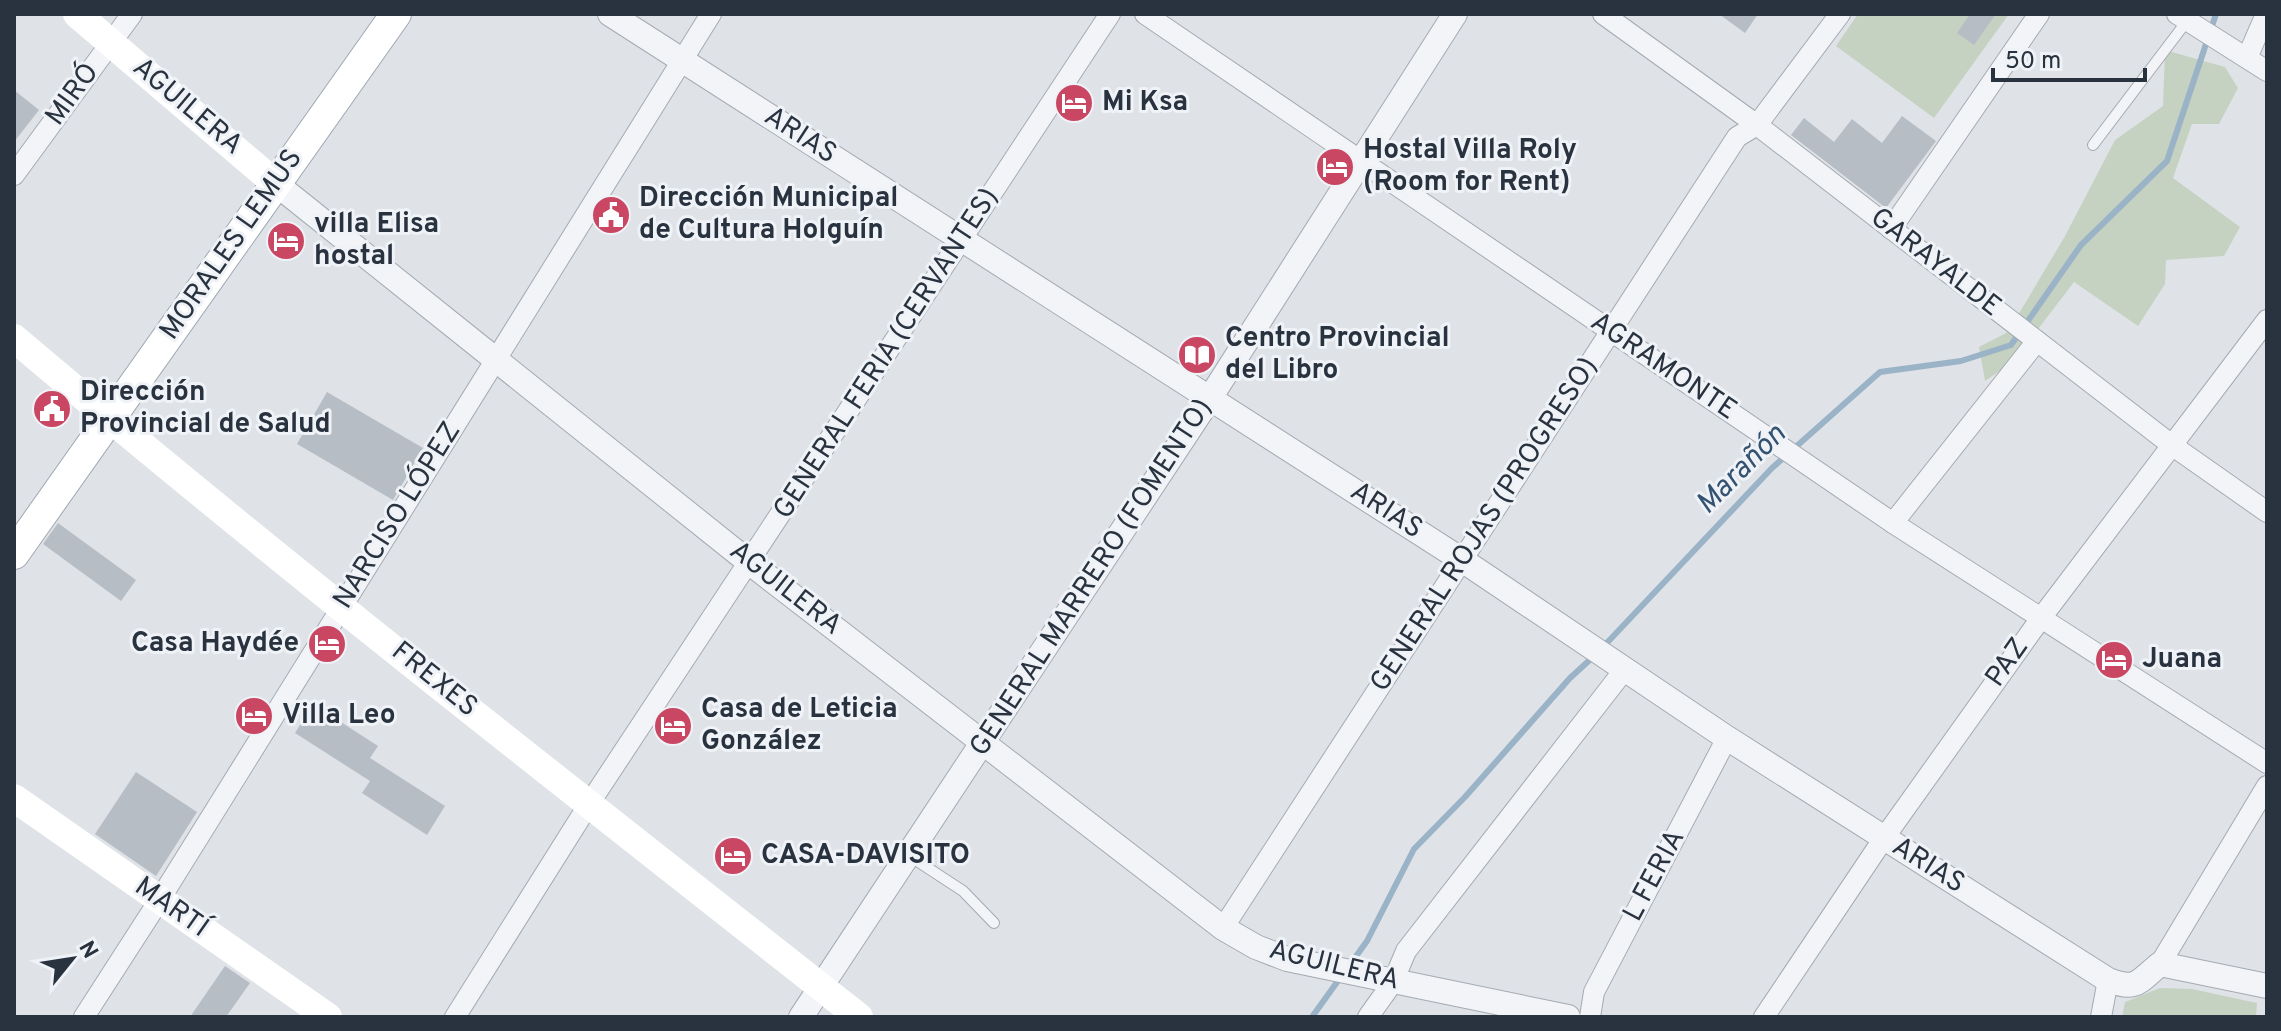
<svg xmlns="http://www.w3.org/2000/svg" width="2281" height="1031" font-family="Overpass,sans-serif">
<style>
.green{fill:#c6d2c1}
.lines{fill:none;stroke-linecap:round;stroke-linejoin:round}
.stream{stroke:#9bb3c7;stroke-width:6}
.building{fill:#b7bdc5}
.service-casing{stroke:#a5aab2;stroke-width:12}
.minor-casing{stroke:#a5aab2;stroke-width:22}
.tertiary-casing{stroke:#a5aab2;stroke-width:26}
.primary-casing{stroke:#9fa8b3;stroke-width:32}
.service{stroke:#f2f4f7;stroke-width:10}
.minor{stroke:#f2f4f7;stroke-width:20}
.tertiary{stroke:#f2f4f7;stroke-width:24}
.secondary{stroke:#fff;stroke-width:28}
.primary{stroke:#fff;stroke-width:30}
.labels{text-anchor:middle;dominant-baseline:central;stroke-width:6;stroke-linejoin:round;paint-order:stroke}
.street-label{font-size:28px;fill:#29323f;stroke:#eff2f6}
.poi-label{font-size:28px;font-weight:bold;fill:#29323f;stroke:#eff2f6;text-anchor:start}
.water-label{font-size:30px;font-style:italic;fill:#345372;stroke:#eff2f6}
</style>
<rect width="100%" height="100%" fill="#dfe3e8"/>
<g class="green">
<path d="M1858,14H2009L1934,118L1836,46Z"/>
<path d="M2165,50L2225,67L2238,88L2219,124H2192L2173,178L2240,227L2224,256L2166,260L2165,284L2138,326L2074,282L2013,362L1985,381L1979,347L2008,332L2065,236L2115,140L2163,106Z"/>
<path d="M2160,988L2192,989L2257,1003L2256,1017H2122L2125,1002Z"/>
</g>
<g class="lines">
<g class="stream">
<path d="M1604,646L1772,468L1880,372L1961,361L2011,345L2081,245L2167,161L2216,14"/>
<path d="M1349,966L1367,941L1414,849L1465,797L1570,678L1593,657"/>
<path d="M1312,1017L1340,978"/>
</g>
</g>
<g class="building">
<path d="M1719,14H1758L1745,33Z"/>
<path d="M1970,14H1996L1974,45L1957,33Z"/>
<path d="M14,90L39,110L14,142Z"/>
<path d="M1902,116L1936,141L1886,208L1791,135L1804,118L1834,142L1852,119L1882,143Z"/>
<path d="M1196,337L1214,348L1198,373L1181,362Z"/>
<path d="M327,392L423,448L393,500L297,444Z"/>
<path d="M58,523L136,580L121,601L43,544Z"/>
<path d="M313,704L378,746L370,758L445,806L427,835L362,793L370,781L295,733Z"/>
<path d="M136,772L197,812L156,876L95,834Z"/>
<path d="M225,966L250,983L226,1017H190Z"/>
</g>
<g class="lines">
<g class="service-casing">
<g id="service">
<path d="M2093,145L2187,21"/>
<path d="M908,855L963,891L994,923"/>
</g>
</g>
<g class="minor-casing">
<g id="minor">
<path d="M1145,14L1893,523L2267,763"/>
<path d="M1603,14L1757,125L2173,446L2267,512"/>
<path d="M2177,14L2267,71"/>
<path d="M2247,58L2266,14"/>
<path d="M14,175L132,14"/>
<path d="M1891,229L2039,14"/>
<path d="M1893,523L2037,341"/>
<path d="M1223,928L1737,137L1757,125L1840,14"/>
<path d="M2160,964L2267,786"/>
<path d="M84,1017L160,899L711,14"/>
<path d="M455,1017L589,804L1110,14"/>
<path d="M1368,1017L1393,982L1406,951L1625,669"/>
<path d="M1590,1017L1594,992L1727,738"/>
<path d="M1764,1017L1884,838L2041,618L2267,320"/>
<path d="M2101,1017L2108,980"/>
</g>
</g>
<g class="tertiary-casing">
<g id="tertiary">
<path d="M610,14L1462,560L1727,738L2108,980C2137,991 2138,982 2160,964L2267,986"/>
<path d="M275,183L750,563L1223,928L1256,947L1287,959L1568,1017"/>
<path d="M801,1017L1210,398L1455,14"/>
</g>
</g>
<g class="primary-casing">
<path id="primary" d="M14,554L396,14"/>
</g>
<use href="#service" class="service"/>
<use href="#minor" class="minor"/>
<use href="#tertiary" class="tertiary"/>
<g class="secondary">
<path d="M77,14L275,183"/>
<path d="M14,338C289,571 575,793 859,1017"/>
<path d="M14,798L328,1017"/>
</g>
<use href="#primary" class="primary"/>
</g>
<defs>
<g id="hotel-disc" transform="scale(2)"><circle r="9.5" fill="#ca4763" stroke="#eff2f6"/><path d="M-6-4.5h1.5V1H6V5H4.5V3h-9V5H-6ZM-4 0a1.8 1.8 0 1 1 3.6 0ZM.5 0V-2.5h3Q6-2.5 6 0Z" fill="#fff"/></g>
<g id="civic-disc" transform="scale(2)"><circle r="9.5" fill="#ca4763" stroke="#eff2f6"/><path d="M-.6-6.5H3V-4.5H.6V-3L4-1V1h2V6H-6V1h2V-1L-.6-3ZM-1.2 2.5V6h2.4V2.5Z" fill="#fff"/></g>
<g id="library-disc" transform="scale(2)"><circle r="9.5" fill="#ca4763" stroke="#eff2f6"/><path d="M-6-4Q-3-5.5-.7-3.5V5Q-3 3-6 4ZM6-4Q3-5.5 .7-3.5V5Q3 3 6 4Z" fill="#fff"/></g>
</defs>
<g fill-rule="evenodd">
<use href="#hotel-disc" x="1074" y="103"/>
<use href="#hotel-disc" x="1335" y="167"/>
<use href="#civic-disc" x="611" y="215"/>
<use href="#hotel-disc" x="286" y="241"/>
<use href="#library-disc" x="1197" y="355"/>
<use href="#civic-disc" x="52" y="409"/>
<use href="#hotel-disc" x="327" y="644"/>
<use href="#hotel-disc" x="2114" y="660"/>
<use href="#hotel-disc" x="254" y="716"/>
<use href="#hotel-disc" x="673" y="726"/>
<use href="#hotel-disc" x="733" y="856"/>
</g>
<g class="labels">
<g class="street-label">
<text transform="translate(73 95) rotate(-54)">MIRÓ</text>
<text transform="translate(187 107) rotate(40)">AGUILERA</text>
<text transform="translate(800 136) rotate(33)">ARIAS</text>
<text transform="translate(232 245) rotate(-55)">MORALES LEMUS</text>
<text transform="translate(1935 263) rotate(38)">GARAYALDE</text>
<text transform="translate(887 354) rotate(-57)">GENERAL FERIA (CERVANTES)</text>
<text transform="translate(1663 367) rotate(34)">AGRAMONTE</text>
<text transform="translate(1386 511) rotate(33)">ARIAS</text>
<text transform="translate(398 516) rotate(-58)">NARCISO LÓPEZ</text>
<text transform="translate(1485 525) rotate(-57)">GENERAL ROJAS (PROGRESO)</text>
<text transform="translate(1092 578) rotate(-57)">GENERAL MARRERO (FOMENTO)</text>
<text transform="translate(785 589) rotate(38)">AGUILERA</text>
<text transform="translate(2008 663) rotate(-55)">PAZ</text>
<text transform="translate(434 680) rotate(39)">FREXES</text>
<text transform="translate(1928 866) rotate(32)">ARIAS</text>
<text transform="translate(1655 876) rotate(-62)">L FERIA</text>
<text transform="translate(171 908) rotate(35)">MARTÍ</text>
<text transform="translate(1334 966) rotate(14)">AGUILERA</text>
</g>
<g class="poi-label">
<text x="1102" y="103">Mi Ksa</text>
<text x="1363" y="151">Hostal Villa Roly<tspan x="1363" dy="32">(Room for Rent)</tspan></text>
<text x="639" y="199">Dirección Municipal<tspan x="639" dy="32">de Cultura Holguín</tspan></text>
<text x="314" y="225">villa Elisa<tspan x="314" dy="32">hostal</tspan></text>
<text x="1225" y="339">Centro Provincial<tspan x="1225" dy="32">del Libro</tspan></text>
<text x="80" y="393">Dirección<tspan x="80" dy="32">Provincial de Salud</tspan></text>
<text x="299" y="644" text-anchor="end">Casa Haydée</text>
<text x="2142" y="660">Juana</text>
<text x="701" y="710">Casa de Leticia<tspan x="701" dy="32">González</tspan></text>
<text x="282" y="716">Villa Leo</text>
<text x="761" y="856">CASA-DAVISITO</text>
</g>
<g class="water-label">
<text transform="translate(1742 470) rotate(-45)">Marañón</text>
</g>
</g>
<rect width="2281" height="1031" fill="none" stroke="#29323f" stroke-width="32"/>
<g transform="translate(72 959) rotate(60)" stroke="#eff2f6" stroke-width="6" paint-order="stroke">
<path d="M0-6L14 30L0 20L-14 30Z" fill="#29323f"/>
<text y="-12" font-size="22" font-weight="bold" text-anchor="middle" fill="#29323f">N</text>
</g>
<path d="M1993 68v12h152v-12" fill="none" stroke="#29323f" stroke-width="4"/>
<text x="2005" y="68" font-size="24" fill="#29323f" stroke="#eff2f6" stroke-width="6" paint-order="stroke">50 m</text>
</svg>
